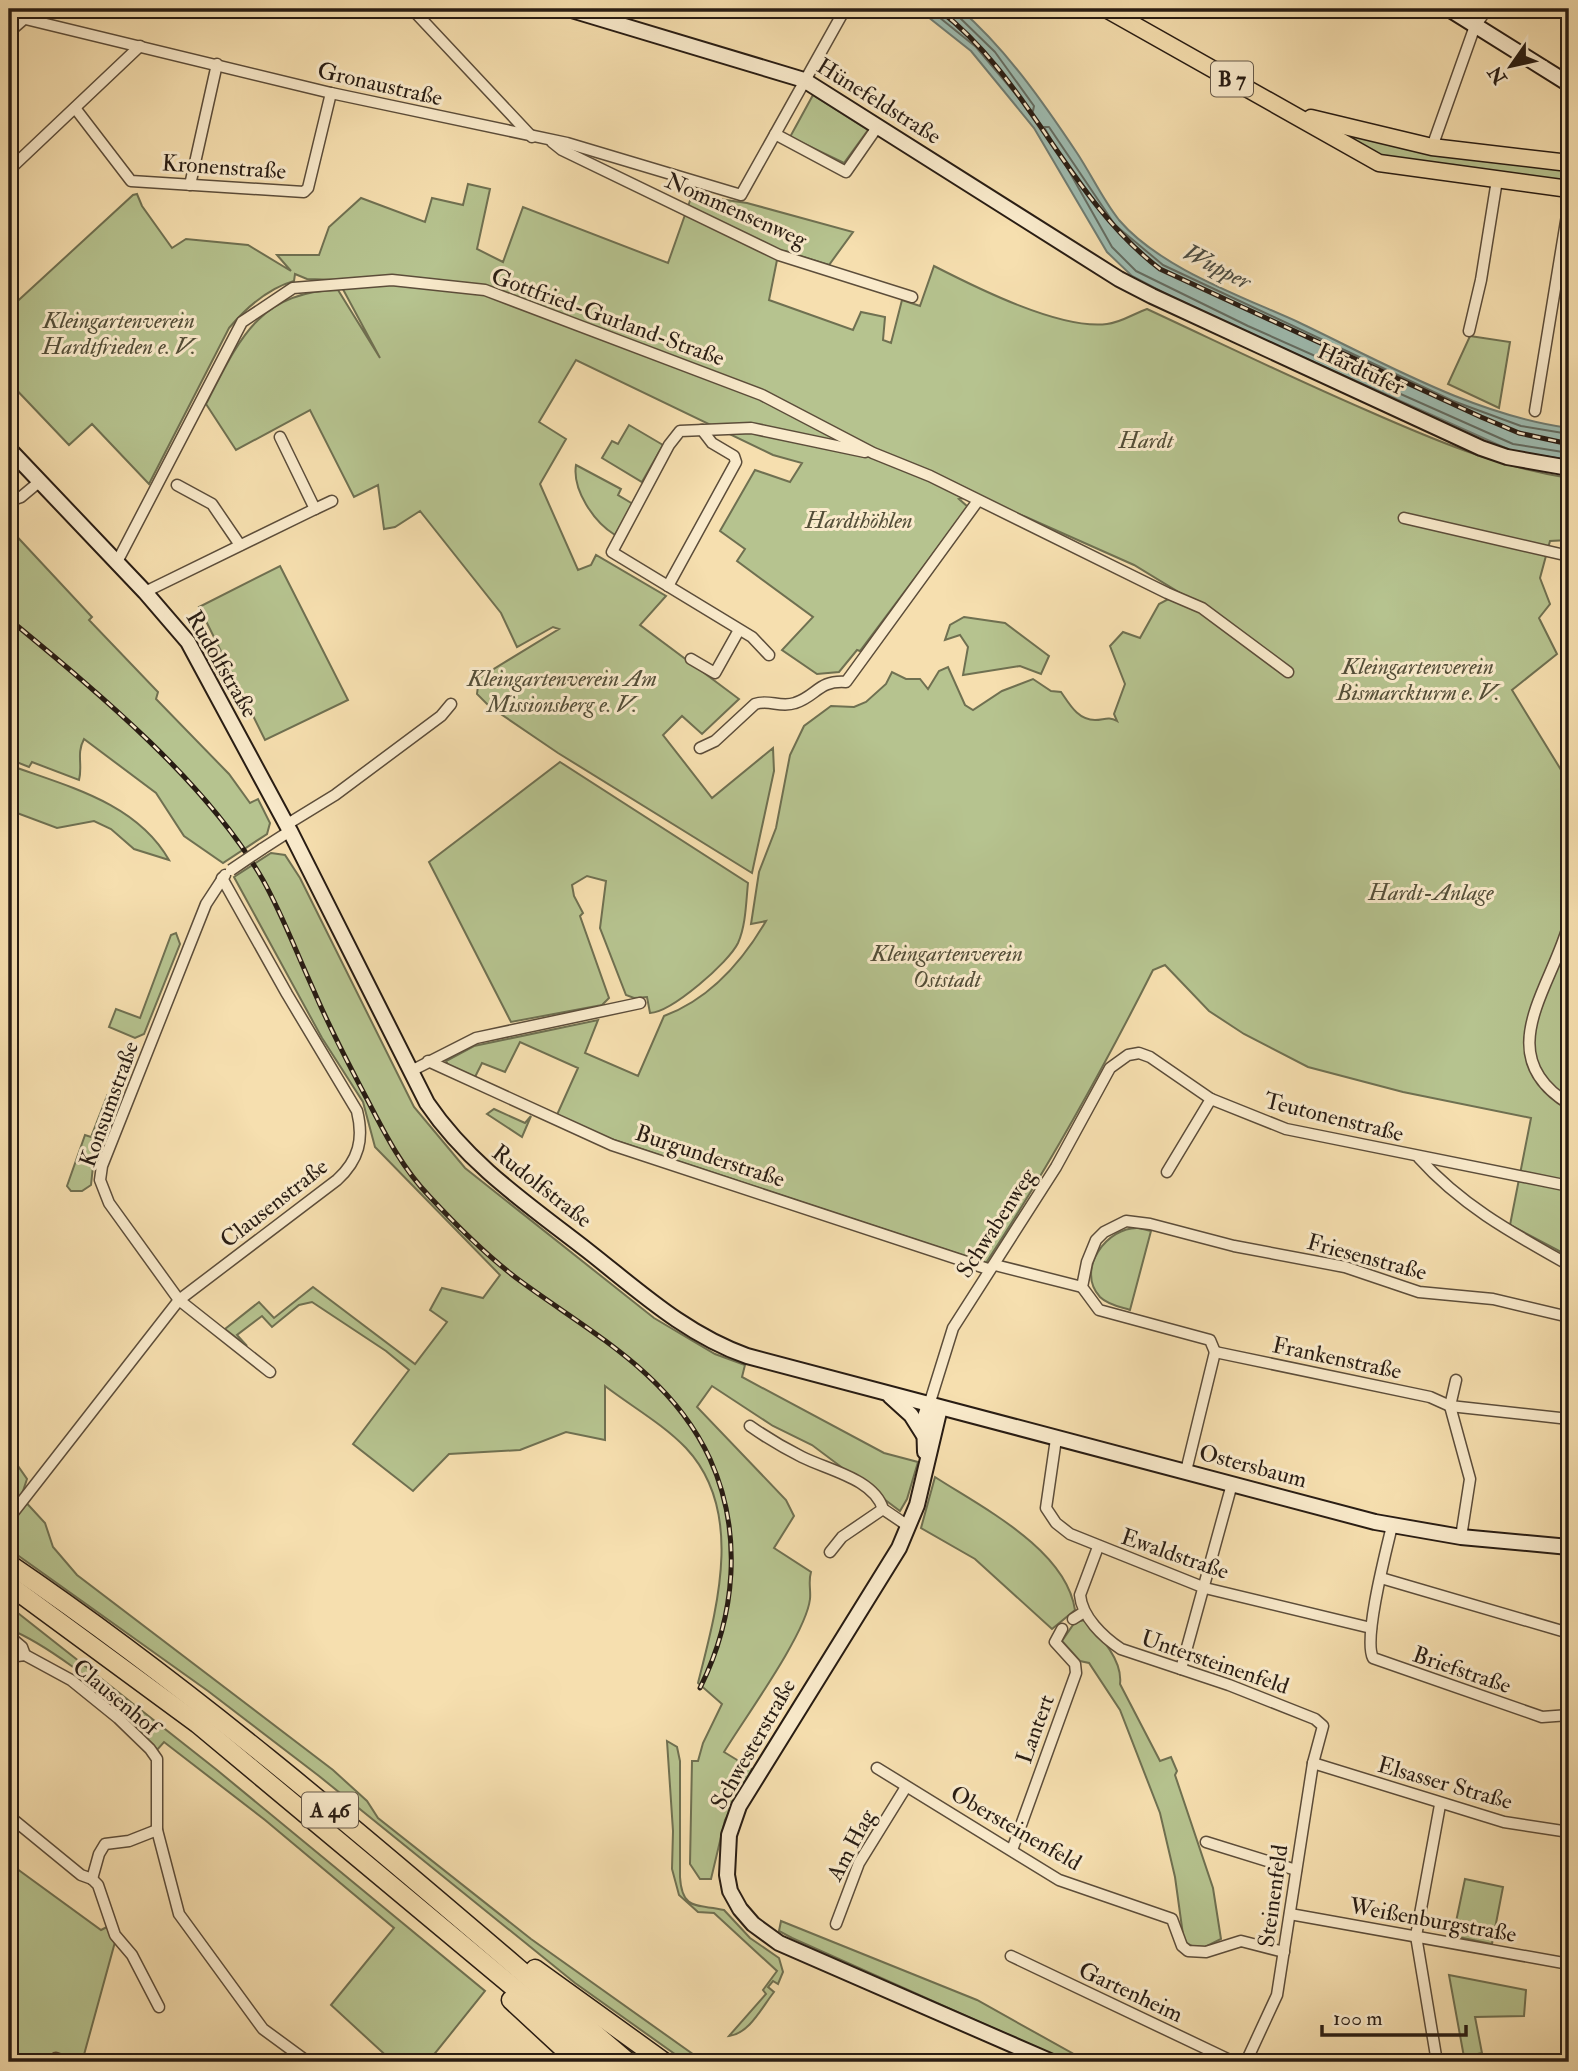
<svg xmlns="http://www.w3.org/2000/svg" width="1578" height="2071" font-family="'IM FELL Double Pica',serif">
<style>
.green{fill:#b6c38f;stroke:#6f7051;stroke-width:2}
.water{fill:#9ebcb1;stroke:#6f7c72;stroke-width:2}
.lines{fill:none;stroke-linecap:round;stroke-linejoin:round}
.shore{stroke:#636c62;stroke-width:2}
.street-casing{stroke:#5c4d3a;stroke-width:13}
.secondary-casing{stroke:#281c13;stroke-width:18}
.primary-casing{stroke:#281c13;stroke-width:19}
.highway-casing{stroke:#281c13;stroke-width:21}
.street{stroke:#f9eacb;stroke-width:10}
.secondary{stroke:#f9eacb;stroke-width:14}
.primary{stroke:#f6dfaf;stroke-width:16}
.highway{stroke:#f6dfaf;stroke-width:18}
.rail-casing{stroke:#281c13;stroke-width:5}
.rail{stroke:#f9eacb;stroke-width:2.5;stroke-dasharray:8;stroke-linecap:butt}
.street-bridge-casing{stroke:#5c4d3a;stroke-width:13;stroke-linecap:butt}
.street-bridge{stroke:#f9eacb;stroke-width:10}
.labels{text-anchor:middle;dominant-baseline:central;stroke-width:6;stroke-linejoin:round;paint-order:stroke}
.shield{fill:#f9eacb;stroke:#675a4a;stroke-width:2}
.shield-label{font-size:21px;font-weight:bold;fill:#281c13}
.street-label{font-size:23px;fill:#281c13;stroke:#f9eacb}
.park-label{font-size:23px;font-style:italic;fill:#534e38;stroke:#f9eacb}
.water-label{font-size:24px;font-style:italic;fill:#4b4c42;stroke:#f9eacb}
</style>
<rect width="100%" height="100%" fill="#f6dfaf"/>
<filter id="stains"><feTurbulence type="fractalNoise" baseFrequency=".00286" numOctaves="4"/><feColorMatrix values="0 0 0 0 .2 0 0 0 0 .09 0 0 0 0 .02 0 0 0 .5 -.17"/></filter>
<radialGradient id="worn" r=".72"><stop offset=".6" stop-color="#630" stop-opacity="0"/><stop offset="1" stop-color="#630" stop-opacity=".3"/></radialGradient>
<g class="green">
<path d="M813,95L868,130L844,163L790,137Z"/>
<path d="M1357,135L1437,155L1569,171V181L1385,159L1353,140Z"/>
<path d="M468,184L490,189L477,249L503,262L523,207L668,263L692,195L747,203L853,232L829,265L785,251L777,260L769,300L853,330L861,312L885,317L883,340L891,343L902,300L920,306L934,266C975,287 1060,330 1107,324C1120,323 1135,313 1147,309C1220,343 1292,378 1366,410C1434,440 1495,466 1569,478V540L1550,541L1540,578L1550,604L1539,618L1557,654L1512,690L1566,778L1569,776V1252H1561L1510,1225L1531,1118L1403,1092L1308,1067L1244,1034L1209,1011L1165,965L1153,970C1102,1071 1048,1168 986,1263L611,1139L556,1117L578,1068L520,1042L505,1072L482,1063L475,1077L449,1067L446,1061L474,1046L598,1020L585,1053L638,1076L664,1016C710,999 742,962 766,921L751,924L759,872L776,828L790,755L804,726L831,706L854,707L866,702L886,684L892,672L906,679H920L928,689L939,671L948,667L965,705L973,710L1002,691L1033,679L1051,691L1061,692C1070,705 1078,720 1095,720C1104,720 1108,716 1117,721L1114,714L1125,684L1110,646L1123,632L1140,638L1159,604L1180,593L1134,565L1026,517L974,496L959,499L968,507L860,651L857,650L839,672L817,674L782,650L813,617L737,561L745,549L720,531L755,470L790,482L802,463L773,455L576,360L539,422L566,439L540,484L578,570L591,565L596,555L666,596L640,625L739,699L702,734L682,716L663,735L712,798L773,748L774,771L752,873L558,753L489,706L477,694L479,678L559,629L553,627L517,647L501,613L420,511L395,527L384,529L378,485L354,497L310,410L236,450L206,404C238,342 258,291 338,290L380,358L338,280L307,279L295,274L294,281C269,288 246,308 229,328L149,484L92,424L69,445L9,382V309L133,195L137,194L142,206L172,248L186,239L248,245L291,271L277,255H319L329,227L361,198L425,222L432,198L463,205Z"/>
<path d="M1470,336L1510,342L1499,408L1448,384Z"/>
<path d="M629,425L663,445L642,482L602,458L612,441L618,444Z"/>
<path d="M576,465L621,489L618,495L633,504L615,535C594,522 572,490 576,465Z"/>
<path d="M9,528L92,617L89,620L158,692L156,699L229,774L250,803L258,799L270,823L267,834L223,863L184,836L156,793L84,739C76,754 83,765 79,780L32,762L29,767L9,759Z"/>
<path d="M280,566L348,700L265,740L199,607Z"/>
<path d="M964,617L1005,623L1049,656L1041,674L1020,666L963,675L968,647L960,635L945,640L950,625Z"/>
<path d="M560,762L748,883C746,902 746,925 738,943C729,962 672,1012 650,1013L647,997L634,998L626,995L600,928L606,881L587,876L572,885L574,896L583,913L580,916L609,998L602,1005L511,1022L429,862Z"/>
<path d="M9,765C66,786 136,802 169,860L134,849L111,829L94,821L57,828L9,810Z"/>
<path d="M271,853L285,855L300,878L414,1107L465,1168L654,1318L715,1354L745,1365L742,1377L884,1453L918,1462L907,1499L900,1511L812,1445L773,1426L712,1386L697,1407L786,1500L794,1516L774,1548L811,1572C808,1582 811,1589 810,1599C806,1634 744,1719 724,1752L752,1769L725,1820L711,1879H700L690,1864L692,1761H698L703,1743L722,1704L698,1683C717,1608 745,1511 686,1448C663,1424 631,1406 605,1386V1440L566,1432L520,1450L449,1454L413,1491L353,1444L409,1370L386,1351L312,1302L299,1305L272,1327L262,1316L237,1335L247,1346L225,1329L259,1302L274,1318L313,1287L415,1364L447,1322L430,1310L442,1288L483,1298L500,1275L375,1147L363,1102L322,1038L234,877Z"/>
<path d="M176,933L180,944L144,1034L135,1038L109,1027L116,1009L140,1018L171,935Z"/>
<path d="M107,1096L115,1106L94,1157L91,1185L82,1191H71L67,1186L85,1135L91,1137Z"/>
<path d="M494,1109L525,1123L531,1116L522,1137L487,1114Z"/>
<path d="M1139,1228L1151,1231L1130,1310C1121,1307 1108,1305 1100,1297C1075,1270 1107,1226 1139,1228Z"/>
<path d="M9,1453L27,1479L21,1497L45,1523L53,1547L77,1575L333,1770L367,1801L378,1818L531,1939L704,2062H686L575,1983L319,1776L208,1691L9,1549Z"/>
<path d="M935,1477C981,1507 1066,1549 1075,1610L1052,1629L975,1559L921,1528Z"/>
<path d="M9,1606L217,1770L485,1991L428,2062H393L331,2005L394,1928L265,1820L164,1742L157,1750C144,1741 137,1726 126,1713C103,1686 42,1642 9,1629Z"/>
<path d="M1085,1620C1100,1636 1123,1660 1120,1684L1160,1761L1171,1757L1177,1771L1175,1775L1213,1888L1221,1939L1205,1947L1192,1946L1184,1942L1175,1877L1160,1813L1120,1710L1089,1663L1080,1661L1062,1641L1075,1622Z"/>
<path d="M667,1741L677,1747L680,1761V1877C682,1912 699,1904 724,1910L750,1938L779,1958L783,1972L778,1984L773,1981L768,1987L774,1992C762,2007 749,2034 729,2036L766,1994L763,1990L777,1971L714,1913L698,1912L679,1895L672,1869L673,1831Z"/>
<path d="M9,1863L101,1930L109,1926L115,1942L82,2062H9Z"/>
<path d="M1465,1879L1503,1887L1492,1944L1453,1936Z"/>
<path d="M781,1921L977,2000L1088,2062H1069L792,1938L779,1931Z"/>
<path d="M1449,1975L1526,1990L1524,2016L1475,2017L1482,2053L1464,2057Z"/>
</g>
<path class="water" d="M918,9H960C1006,49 1043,102 1077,153C1091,174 1103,200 1119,220C1160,268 1241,296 1298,322C1384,363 1474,415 1569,428V460L1512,451L1189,306L1132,276L1107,252L1034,128L971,51Z"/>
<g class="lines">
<g class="shore">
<path d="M929,9L976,47L1029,110L1033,111L1034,106L995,52L958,16L956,9"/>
<path d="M1569,434L1521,426L1453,401L1163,265L1115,225L1049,127H1044L1112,247L1136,271L1248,326L1513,444L1569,453"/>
</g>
<g class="street-casing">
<g id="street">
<path d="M412,9L532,137"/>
<path d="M9,15L331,93L567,143L741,195L845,9"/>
<path d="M9,32L24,19"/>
<path d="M75,108L131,181L304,192L308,188L331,93"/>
<path d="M775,134L846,172L878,126"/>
<path d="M552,142L562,150L779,255L912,297"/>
<path d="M1432,147L1475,26L1487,9"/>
<path d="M9,170L140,46"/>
<path d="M190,185L217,64"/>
<path d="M1469,331L1481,280L1497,180"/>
<path d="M1535,411L1569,203"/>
<path d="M280,437L315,509L332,501"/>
<path d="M177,485L212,504L240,545"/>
<path d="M9,501L21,497L39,482"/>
<path d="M1404,518L1569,556"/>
<path d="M117,562L242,322L293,288L392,280L485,290L762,395L873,453L930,476L1167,593L1202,608L1288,672"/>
<path d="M668,586L736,462L734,456L712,443L702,430"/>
<path d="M145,592L315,509"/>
<path d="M769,655L752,637L612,552L669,445L680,431L751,428L865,452"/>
<path d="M691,659L715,673L739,630"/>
<path d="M700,748L715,741L755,704C768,699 781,708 795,703C817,696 818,680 846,682L977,502"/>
<path d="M1568,785L1569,784"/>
<path d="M286,825L335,795L441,716L451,704"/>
<path d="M262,849L290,831"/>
<path d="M225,875L206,904L102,1166L100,1180L109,1203L179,1300L270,1372"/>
<path d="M1569,923C1552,988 1489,1055 1569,1104"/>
<path d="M428,1061L612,1145L988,1269"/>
<path d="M411,1071L476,1038L640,1003"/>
<path d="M1419,1158C1462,1206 1514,1234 1569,1265"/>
<path d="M1167,1172L1211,1099"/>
<path d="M995,1265L1082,1287"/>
<path d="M1215,1352L1210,1340L1099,1310L1082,1287L1087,1262L1096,1240L1104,1232L1126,1221L1150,1224L1234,1246L1345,1267L1419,1292L1493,1299L1569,1317"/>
<path d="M1215,1352L1430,1397L1450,1406L1569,1419"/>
<path d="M1456,1380L1450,1406L1470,1479L1461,1537"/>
<path d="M929,1405L953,1328L1056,1167L1110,1068L1128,1055L1139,1053L1150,1057L1211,1099L1286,1129L1569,1186"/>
<path d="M750,1426C767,1438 784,1448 802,1457C828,1470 874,1479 883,1509"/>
<path d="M1056,1439L1046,1508L1056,1523L1070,1534L1205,1588L1371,1628"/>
<path d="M1186,1471L1215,1352"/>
<path d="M9,1518L179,1300L337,1180C359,1160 364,1139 357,1111L287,994L222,878"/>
<path d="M1392,1526C1386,1551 1363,1639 1373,1658L1542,1717L1569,1715"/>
<path d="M1098,1547L1080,1595C1082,1617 1103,1637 1121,1649L1229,1685L1315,1719L1323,1726L1313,1763L1277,1995L1246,2062"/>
<path d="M830,1552L842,1537L883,1509L908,1526"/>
<path d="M1381,1578L1569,1633"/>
<path d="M1073,1619L1084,1612"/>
<path d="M9,1636L22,1647L25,1655"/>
<path d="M9,1657L25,1655L71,1680L118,1718L150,1749L157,1759V1830L179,1914L263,2029L308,2062"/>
<path d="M1181,1669L1232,1484"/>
<path d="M1313,1763L1504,1822L1569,1832"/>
<path d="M877,1768L1059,1880L1172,1919L1182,1946L1188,1951L1206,1952L1241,1941L1284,1952"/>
<path d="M9,1816L81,1875L92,1879"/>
<path d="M1206,1842L1296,1870"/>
<path d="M1012,1850L1076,1673L1075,1664L1055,1642L1062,1629"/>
<path d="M92,1879L98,1885L115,1935L132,1955L159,2007"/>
<path d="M92,1879L99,1854L105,1844L129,1841L157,1830"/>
<path d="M1290,1914L1569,1964"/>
<path d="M836,1924L859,1863L906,1787"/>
<path d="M1011,1956L1234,2062"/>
<path d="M56,2058L67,2062"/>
<path d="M1437,2062L1416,1936L1440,1805"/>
</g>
</g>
<g class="secondary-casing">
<g id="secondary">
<path d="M568,9L804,80L1119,279L1152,296L1481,448L1507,457L1569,468"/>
<path d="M1449,9L1569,84"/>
<path d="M9,449L145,592L188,642L290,831L427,1103C469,1165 529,1205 588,1251C639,1291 685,1334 747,1356L1375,1522L1461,1537L1569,1547"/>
<path d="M890,1396L911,1415L923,1434"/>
<path d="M940,1408L917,1505L899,1548L739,1806L729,1835L727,1875L730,1891L740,1909L753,1924L779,1943L1052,2062"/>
<path d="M925,1452L924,1420L929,1405"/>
</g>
</g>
<g class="primary-casing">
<g id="primary">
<path d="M1106,9L1379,163L1569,189"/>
<path d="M1311,118L1432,147L1569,163"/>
</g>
</g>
<g class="highway-casing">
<g id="highway">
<path d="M9,1564C228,1713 426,1891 628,2062"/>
<path d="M9,1585L198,1724L603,2062"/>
<path d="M535,1969L664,2062"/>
<path d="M511,2000L578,2062"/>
</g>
</g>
<use href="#street" class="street"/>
<use href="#secondary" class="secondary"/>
<use href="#primary" class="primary"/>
<use href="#highway" class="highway"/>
<g class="rail-casing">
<g id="rail">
<path d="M938,9C1031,80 1067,198 1160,269L1481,417L1519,433L1569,444"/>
<path d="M9,619C96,691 207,782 263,880C283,916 297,954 314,991C330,1029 349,1065 368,1101C386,1136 403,1169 430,1197C458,1227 487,1256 519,1280C591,1333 671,1374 710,1459C743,1532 736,1616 700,1688"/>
</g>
</g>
<use href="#rail" class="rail"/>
<g class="street-bridge-casing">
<path id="street-bridge" d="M231,870L262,849"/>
</g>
<use href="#street-bridge" class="street-bridge"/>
</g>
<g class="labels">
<g class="shield">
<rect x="1211" y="61.5" width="42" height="35" rx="5"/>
<rect x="302" y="1792.5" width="56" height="35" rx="5"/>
</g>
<g class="shield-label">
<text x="1232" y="79">B 7</text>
<text x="330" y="1810">A 46</text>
</g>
<g class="street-label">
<text transform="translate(380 84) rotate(13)">Gronaustraße</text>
<text transform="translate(879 101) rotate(32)">Hünefeldstraße</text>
<text transform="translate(224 167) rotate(4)">Kronenstraße</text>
<text transform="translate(736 210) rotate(24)">Nommensenweg</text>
<text transform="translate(608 317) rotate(20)">Gottfried-Gurland-Straße</text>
<text transform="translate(1361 369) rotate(25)">Hardtufer</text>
<text transform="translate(222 664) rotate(60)">Rudolfstraße</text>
<text transform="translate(109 1104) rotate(-70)">Konsumstraße</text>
<text transform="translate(1334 1117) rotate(14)">Teutonenstraße</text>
<text transform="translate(710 1156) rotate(18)">Burgunderstraße</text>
<text transform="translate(542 1186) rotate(38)">Rudolfstraße</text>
<text transform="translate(274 1203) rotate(-38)">Clausenstraße</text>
<text transform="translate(996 1223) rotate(-57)">Schwabenweg</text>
<text transform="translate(1367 1257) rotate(15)">Friesenstraße</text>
<text transform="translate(1337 1358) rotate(12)">Frankenstraße</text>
<text transform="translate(1253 1466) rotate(15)">Ostersbaum</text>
<text transform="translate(1175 1554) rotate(19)">Ewaldstraße</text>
<text transform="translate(1215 1662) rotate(19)">Untersteinenfeld</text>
<text transform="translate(1462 1670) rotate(19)">Briefstraße</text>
<text transform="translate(116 1697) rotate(40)">Clausenhof</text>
<text transform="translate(1035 1729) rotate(-70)">Lantert</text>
<text transform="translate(753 1744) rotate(-60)">Schwesterstraße</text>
<text transform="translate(1445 1783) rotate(16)">Elsasser Straße</text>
<text transform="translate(1016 1828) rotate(30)">Obersteinenfeld</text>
<text transform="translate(851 1845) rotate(-62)">Am Hag</text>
<text transform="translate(1273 1896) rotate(-82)">Steinenfeld</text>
<text transform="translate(1433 1920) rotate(10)">Weißenburgstraße</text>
<text transform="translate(1131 1992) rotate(25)">Gartenheim</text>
</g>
<g class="park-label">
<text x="119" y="320">Kleingartenverein<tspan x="119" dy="26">Hardtfrieden e. V.</tspan></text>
<text x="1146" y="440">Hardt</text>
<text x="859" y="520">Hardthöhlen</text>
<text x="1418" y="666">Kleingartenverein<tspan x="1418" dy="26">Bismarckturm e. V.</tspan></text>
<text x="562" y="678">Kleingartenverein Am<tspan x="562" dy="26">Missionsberg e. V.</tspan></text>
<text x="1431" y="892">Hardt-Anlage</text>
<text x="947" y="953">Kleingartenverein<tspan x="947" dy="26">Oststadt</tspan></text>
</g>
<g class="water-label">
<text transform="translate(1217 267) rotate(27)">Wupper</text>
</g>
</g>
<rect width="1578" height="2071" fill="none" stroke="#f6dfaf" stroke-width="35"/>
<rect x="10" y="10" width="1557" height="2050" fill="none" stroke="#281c13" stroke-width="3.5"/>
<rect x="18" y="18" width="1543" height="2036" fill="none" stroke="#281c13" stroke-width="2"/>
<g transform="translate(1511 66) rotate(236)" stroke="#f9eacb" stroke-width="5" paint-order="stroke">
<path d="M0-5L12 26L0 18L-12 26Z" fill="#281c13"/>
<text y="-10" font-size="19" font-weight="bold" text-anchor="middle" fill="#281c13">N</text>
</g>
<path d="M1322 2025v10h144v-10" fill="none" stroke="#281c13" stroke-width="3.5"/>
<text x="1333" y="2025" font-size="21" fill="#281c13" stroke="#f9eacb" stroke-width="5" paint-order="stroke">100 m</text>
<rect width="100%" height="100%" filter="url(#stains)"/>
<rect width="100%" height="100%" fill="url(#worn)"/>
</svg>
